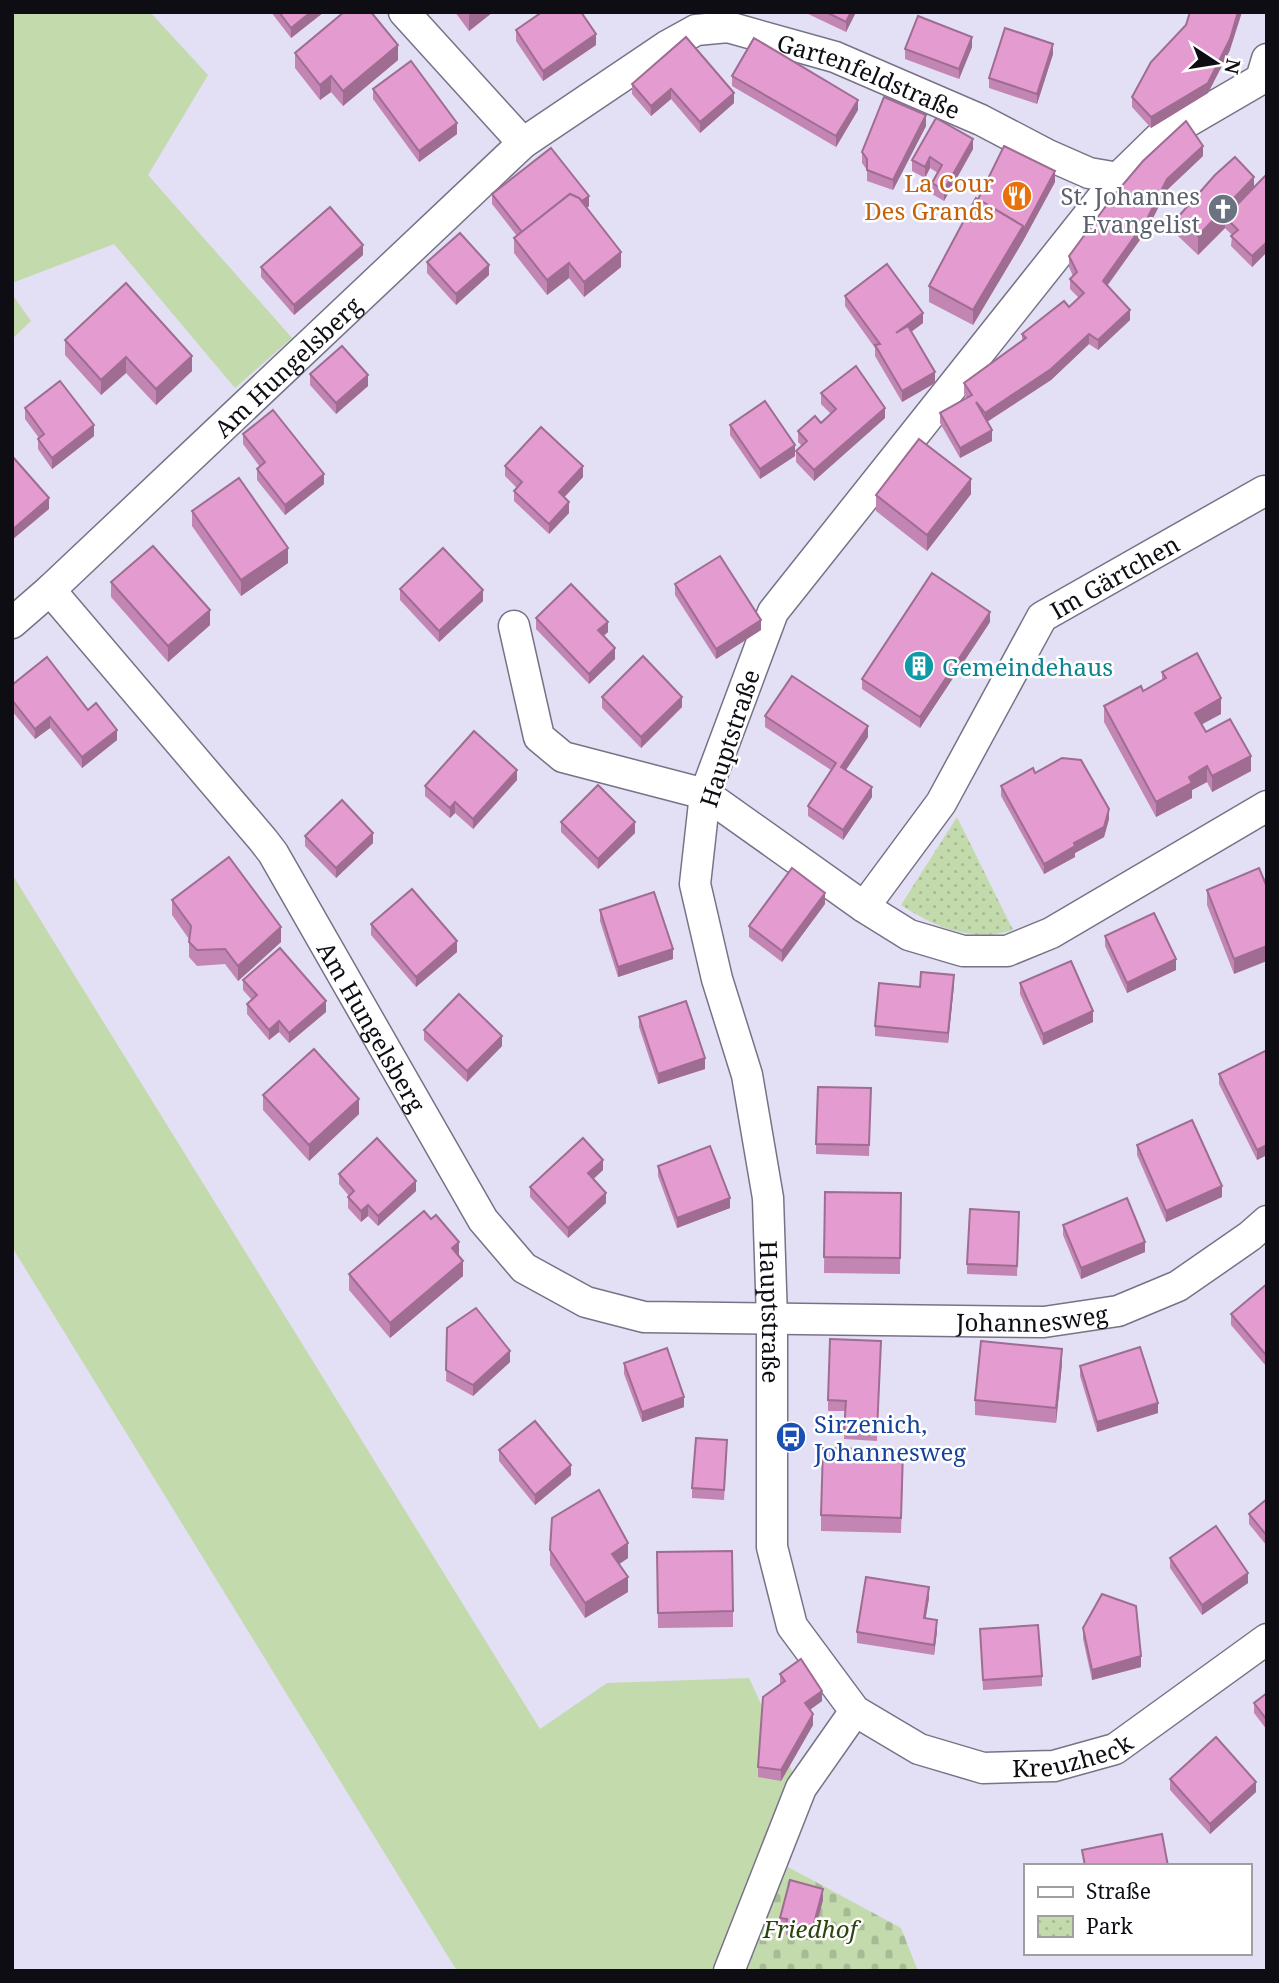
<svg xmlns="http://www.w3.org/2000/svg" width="1279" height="1983" font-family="'Noto Serif',serif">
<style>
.grass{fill:#c3daad}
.cemetery{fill:url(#cemetery-stones)}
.park{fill:url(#park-dots)}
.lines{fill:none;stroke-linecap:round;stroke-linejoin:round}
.minor-casing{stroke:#777387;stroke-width:33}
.minor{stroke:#fff;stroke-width:30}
.wall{fill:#c385b3}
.shaded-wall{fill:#9f6c92}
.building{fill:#e39bd0;stroke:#9f6c92;stroke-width:2}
.labels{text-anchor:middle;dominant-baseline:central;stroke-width:5;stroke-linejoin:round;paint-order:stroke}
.street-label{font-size:24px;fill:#0e0d14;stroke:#fff}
.food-label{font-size:24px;fill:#c56008;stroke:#fff;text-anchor:end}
.worship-label{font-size:24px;fill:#5b616d;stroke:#fff;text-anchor:end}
.culture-label{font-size:24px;fill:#0d838f;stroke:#fff;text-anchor:start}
.transit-label{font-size:24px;fill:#164399;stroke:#fff;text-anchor:start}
.park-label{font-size:24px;font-style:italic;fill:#2c440d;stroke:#fff}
</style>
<defs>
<pattern id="cemetery-stones" width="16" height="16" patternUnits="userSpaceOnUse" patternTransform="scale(1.75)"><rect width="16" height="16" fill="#c3daad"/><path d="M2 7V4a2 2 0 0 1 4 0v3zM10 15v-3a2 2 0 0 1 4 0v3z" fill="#a6ba94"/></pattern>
<pattern id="park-dots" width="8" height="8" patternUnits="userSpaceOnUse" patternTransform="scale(1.75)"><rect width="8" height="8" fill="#c3daad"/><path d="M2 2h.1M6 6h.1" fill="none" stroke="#a6ba94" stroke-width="1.8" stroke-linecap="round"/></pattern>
</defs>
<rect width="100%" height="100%" fill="#e3dff5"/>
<g class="grass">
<path d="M12,12H150L208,75L148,175L292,338L235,388L114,244L12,283Z"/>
<path d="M12,294L31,321L12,339Z"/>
<path d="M12,874L540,1729L607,1683L749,1678L797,1782L723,1971H457L12,1247Z"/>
</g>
<path class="cemetery" d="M788,1867L901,1928L918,1971H744Z"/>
<path class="park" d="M957,817L1013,930C972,943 935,927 901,905Z"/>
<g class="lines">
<g class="minor-casing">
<g id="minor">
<path id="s1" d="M404,12L523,143L667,46L696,30L728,27L835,57L981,120L1048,155L1089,173L1118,178"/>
<path id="s2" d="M1267,59L1261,79L1158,139L1118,178L773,612L705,794L695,884L717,979L747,1075L768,1198L772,1319V1547L792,1626L855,1711L919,1749L983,1768L1054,1766L1115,1749L1267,1639"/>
<path id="s3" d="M50,590L523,143"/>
<path id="s4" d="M12,623L50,590L263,840L273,853L483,1220L524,1268L586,1302L644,1317L1044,1322L1118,1311L1178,1286L1250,1236L1267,1221"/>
<path d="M514,626L539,737L563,757L705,794L864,907L909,935L963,951H1007L1051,933L1267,806"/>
<path id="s5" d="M864,907L941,803L1042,617L1264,491"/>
<path d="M729,1971L801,1788L855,1711"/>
</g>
</g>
<use href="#minor" class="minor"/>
</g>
<g class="wall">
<path d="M271,12H324L291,38Z"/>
<path d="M455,12H493L469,31Z"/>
<path d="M804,12H856L846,32Z"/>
<path d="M516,30L596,45L543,81L516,41Z"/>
<path d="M686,37L734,103L700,133L671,99L651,116L632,94V84Z"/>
<path d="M972,47L959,79L905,59V49Z"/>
<path d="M1230,50L1208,93L1151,128L1132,107V97Z"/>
<path d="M295,53L398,60L343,106L331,92L320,100L295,68Z"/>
<path d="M1053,54L1037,104L989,88V78Z"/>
<path d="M732,76L858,110L836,147L732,86Z"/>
<path d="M373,89L457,134L419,162L373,99Z"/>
<path d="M926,126L893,190L867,181V170L862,163V152Z"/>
<path d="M973,149L944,201L932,194V183L938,173L930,168L925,178L912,171V160Z"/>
<path d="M1203,156L1167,190L1147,230L1108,285L1130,320L1098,350L1089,344L1051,380L987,422L992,441L960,458L940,423V413L967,398L964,394V383L1022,341V334L1069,307L1079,298L1070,289V279L1073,276L1069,267V256Z"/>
<path d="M1267,174V252L1252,267L1231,246L1232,235L1225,228L1198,255L1178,236V217L1254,187Z"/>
<path d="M1055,182L1023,241L973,325L929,302V286L978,199Z"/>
<path d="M492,194L589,206L587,208L621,267L584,297L569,278L547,295L514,253V238L517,236L492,204Z"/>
<path d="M363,255L294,315L261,277V267Z"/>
<path d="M427,262L489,275L456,305L427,273Z"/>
<path d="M845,296L923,323L911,332L935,383L902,402L875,356V348L845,306Z"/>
<path d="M65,340L192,371L156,405L126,373L101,395L65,355Z"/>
<path d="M310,374L368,386L336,414L310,385Z"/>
<path d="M821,393L885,418L814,481L796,462V451L802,446L798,442V431L821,423L831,414L821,404Z"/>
<path d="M25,408L94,436L52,469L38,449V439L39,438L25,419Z"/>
<path d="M730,425L795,456L760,479L730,435Z"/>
<path d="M243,434L324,484L285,515L257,480V469L260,467L243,444Z"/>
<path d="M505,466L583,477L564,497L569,513L549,534L514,501V491L517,488L505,476Z"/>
<path d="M971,494L927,551L876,511V495Z"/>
<path d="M192,511L288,563L241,596L192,526Z"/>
<path d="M111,582L210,625L168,662L111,597Z"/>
<path d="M675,584L761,630L716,659L675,595Z"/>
<path d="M400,589L483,601L439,642L400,600Z"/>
<path d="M536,618L608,632L603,636L615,659L589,684L536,629Z"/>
<path d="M990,622L920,728L862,689V679Z"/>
<path d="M1162,672L1221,714L1202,724L1206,732L1251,771L1212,792L1207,782L1192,790V798L1156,817L1104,722V706L1143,691L1162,680Z"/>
<path d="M12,685L88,710L117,740L82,768L50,728L35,739L12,711Z"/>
<path d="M602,697L682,707L641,748L602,708Z"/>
<path d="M765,716L868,737L846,770L872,797L843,840L808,816V806L831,770L765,727Z"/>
<path d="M1035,773L1109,819L1104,837L1075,853V857L1044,874L1001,796V786Z"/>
<path d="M517,780L473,829L455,813L450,818L425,796V786Z"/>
<path d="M561,822L635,833L598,869L561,832Z"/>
<path d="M305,836L373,843L336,878L305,846Z"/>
<path d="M1267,887L1234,974L1207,905V890Z"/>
<path d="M172,900L281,942L238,981L225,964L197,966L189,957V939L172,915Z"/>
<path d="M825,904L782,962L749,937V926Z"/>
<path d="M600,910L673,959L618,977L600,921Z"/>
<path d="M371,924L457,952L416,987L371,935Z"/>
<path d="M1105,936L1176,970L1127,993L1105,946Z"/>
<path d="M243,980L326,1012L289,1043L279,1032L269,1040L247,1014V1004L252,1000L243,990Z"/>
<path d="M1020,983L1093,1022L1043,1045L1020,994Z"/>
<path d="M954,985L948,1043L875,1036V1026L920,987Z"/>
<path d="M639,1017L705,1069L658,1084L639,1027Z"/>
<path d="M424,1030L502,1046L467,1082L424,1040Z"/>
<path d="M1267,1050V1155L1257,1160L1219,1084V1074Z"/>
<path d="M871,1088L869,1156L816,1154V1144Z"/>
<path d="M263,1095L359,1114L309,1161L263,1110Z"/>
<path d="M1137,1145L1222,1197L1166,1222L1137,1155Z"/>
<path d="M658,1166L730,1208L677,1228L658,1176Z"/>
<path d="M603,1170L593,1179L606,1203L568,1238L530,1197V1187Z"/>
<path d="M339,1174L416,1191L378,1226L368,1216L361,1222L348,1208V1197L349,1196L339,1184Z"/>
<path d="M825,1192L901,1193L900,1274L824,1273Z"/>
<path d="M1019,1222L1017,1276L967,1274V1264Z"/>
<path d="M1063,1225L1145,1252L1081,1279L1063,1235Z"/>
<path d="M459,1256L463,1276L390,1338L349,1290V1274Z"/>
<path d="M1267,1284V1366H1266L1231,1325V1314Z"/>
<path d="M447,1328L510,1362L473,1396L446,1381Z"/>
<path d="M881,1341L877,1441L844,1439L845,1411H828V1400Z"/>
<path d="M624,1363L684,1407L642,1422L624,1374Z"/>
<path d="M1062,1364L1056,1423L975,1415V1400Z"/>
<path d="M1080,1366L1158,1413L1097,1432L1080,1376Z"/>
<path d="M499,1450L571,1475L535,1505L499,1461Z"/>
<path d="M727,1451L724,1500L692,1498V1488Z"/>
<path d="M903,1466L901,1533L821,1531V1515Z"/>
<path d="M1267,1499V1546L1249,1524V1514Z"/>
<path d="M550,1550L628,1558L619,1564L628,1592L585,1618L550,1565Z"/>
<path d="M657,1552L733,1611V1627L658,1628Z"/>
<path d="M1170,1558L1248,1583L1202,1615L1170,1568Z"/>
<path d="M929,1598L925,1619L937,1631L934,1655L857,1643V1632Z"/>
<path d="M1083,1628L1141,1667L1092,1680L1083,1639Z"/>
<path d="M980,1629L1042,1676V1686L983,1690Z"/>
<path d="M780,1674L822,1701L810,1710L813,1725L781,1781L758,1777V1767L780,1685Z"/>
<path d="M1267,1693V1730L1254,1713V1703Z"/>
<path d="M1170,1779L1256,1792L1210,1834L1170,1790Z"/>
<path d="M823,1900L812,1941L786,1935V1930L780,1928V1918Z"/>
</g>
<g class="shaded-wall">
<path d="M311,12H324L291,38V28Z"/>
<path d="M473,12H493L469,31V15Z"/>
<path d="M851,12H856L846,32V22Z"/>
<path d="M1238,12H1242L1230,50L1208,93L1151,128V117Z"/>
<path d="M596,34V45L543,81V71Z"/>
<path d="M972,37V47L959,79V69Z"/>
<path d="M1053,44V54L1037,104V94Z"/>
<path d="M398,45V60L343,106V91Z"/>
<path d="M331,76V92L320,100V85Z"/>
<path d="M671,89V99L651,116V106Z"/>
<path d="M734,93V103L700,133V122Z"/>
<path d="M858,100V110L836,147V136Z"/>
<path d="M926,115V126L893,190V180Z"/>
<path d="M457,123V134L419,162V151Z"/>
<path d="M973,139V149L944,201V190Z"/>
<path d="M1203,146V156L1167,190L1147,230L1103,291V281L1167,179Z"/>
<path d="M930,157V168L925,178V167Z"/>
<path d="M1055,171V182L1023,241L973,325V310Z"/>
<path d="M1254,177V197L1225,217V228L1198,255V236Z"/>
<path d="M589,196V206L579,214V203Z"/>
<path d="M1267,242V252L1252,267V256Z"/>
<path d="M363,245V255L294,315V305Z"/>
<path d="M621,252V267L584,297V282Z"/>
<path d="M569,263V278L547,295V280Z"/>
<path d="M489,265V275L456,305V294Z"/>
<path d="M1130,310V320L1098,350V340Z"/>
<path d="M923,313V323L896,343V333Z"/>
<path d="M1089,334V344L1051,380L985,423V413Z"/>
<path d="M192,356V371L156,405V389Z"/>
<path d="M126,357V373L101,395V380Z"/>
<path d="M935,372V383L902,402V391Z"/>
<path d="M368,375V386L336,414V403Z"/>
<path d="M885,408V418L814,481V470Z"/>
<path d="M94,425V436L52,469V458Z"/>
<path d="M992,430V441L960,458V448Z"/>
<path d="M795,445V456L760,479V469Z"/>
<path d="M583,466V477L559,503V492Z"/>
<path d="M324,474V484L285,515V505Z"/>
<path d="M971,479V494L927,551V535Z"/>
<path d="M49,498V509L12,540V530Z"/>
<path d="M569,502V513L549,534V524Z"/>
<path d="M288,548V563L241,596V580Z"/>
<path d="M483,590V601L439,642V631Z"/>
<path d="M210,610V625L168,662V646Z"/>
<path d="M990,612V622L920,728V717Z"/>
<path d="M761,620V630L716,659V649Z"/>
<path d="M608,622V632L598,641V630Z"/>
<path d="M615,648V659L589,684V674Z"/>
<path d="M682,697V707L641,748V737Z"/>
<path d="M1221,698V714L1195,728V713Z"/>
<path d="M50,717V728L35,739V729Z"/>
<path d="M868,726V737L841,777V767Z"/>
<path d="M117,730V740L82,768V757Z"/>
<path d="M1251,756V771L1212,792V776Z"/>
<path d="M1207,766V782L1192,790V798L1156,817V802L1189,777Z"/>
<path d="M517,770V780L473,829V819Z"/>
<path d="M872,787V797L843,840V830Z"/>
<path d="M455,802V813L450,818V808Z"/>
<path d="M1109,809V819L1104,837L1075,853V857L1044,874V864L1074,843Z"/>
<path d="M635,822V833L598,869V859Z"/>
<path d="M373,833V843L336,878V868Z"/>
<path d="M825,893V904L782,962V951Z"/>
<path d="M281,927V942L238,981V966Z"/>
<path d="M457,941V952L416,987V977Z"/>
<path d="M1267,946V961L1234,974V959Z"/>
<path d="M673,949V959L618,977V967Z"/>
<path d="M1176,959V970L1127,993V983Z"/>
<path d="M954,975V985L948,1043V1033Z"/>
<path d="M326,1001V1012L289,1043V1033Z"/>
<path d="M1093,1011V1022L1043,1045V1034Z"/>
<path d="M279,1021V1032L269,1040V1030Z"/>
<path d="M502,1036V1046L467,1082V1071Z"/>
<path d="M705,1058V1069L658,1084V1074Z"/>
<path d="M359,1099V1114L309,1161V1145Z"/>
<path d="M1267,1145V1155L1257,1160V1150Z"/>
<path d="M603,1160V1170L588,1184V1173Z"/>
<path d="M416,1181V1191L378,1226V1216Z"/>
<path d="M1222,1186V1197L1166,1222V1211Z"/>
<path d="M606,1193V1203L568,1238V1228Z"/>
<path d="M730,1198V1208L677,1228V1218Z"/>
<path d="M368,1205V1216L361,1222V1211Z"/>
<path d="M459,1242V1257L452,1248Z"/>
<path d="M1145,1242V1252L1081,1279V1268Z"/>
<path d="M463,1261V1276L390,1338V1323Z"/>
<path d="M1062,1349V1364L1056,1423V1408Z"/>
<path d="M510,1351V1362L473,1396V1385Z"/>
<path d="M684,1397V1407L642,1422V1412Z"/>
<path d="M1158,1403V1413L1097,1432V1422Z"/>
<path d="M571,1465V1475L535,1505V1495Z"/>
<path d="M628,1543V1558L612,1569V1554Z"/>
<path d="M1248,1573V1583L1202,1615V1605Z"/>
<path d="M628,1577V1592L585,1618V1603Z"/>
<path d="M929,1587V1598L924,1629V1618Z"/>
<path d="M937,1620V1631L934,1655V1645Z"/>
<path d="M1141,1656V1667L1092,1680V1670Z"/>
<path d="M822,1691V1701L805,1713V1703Z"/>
<path d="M813,1714V1725L781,1781V1770Z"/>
<path d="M1256,1782V1792L1210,1834V1824Z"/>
<path d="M823,1889V1900L812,1941V1931Z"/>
</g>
<g class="building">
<path d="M279,12H311L291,28Z"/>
<path d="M344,12H371L398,45L343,91L331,76L320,85L295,53Z"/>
<path d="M542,12H581L596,34L543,71L516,30Z"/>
<path d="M826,12H851L846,22Z"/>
<path d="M1190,12H1238L1230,39L1208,83L1151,117L1132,97L1151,62L1186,25Z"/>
<path d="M918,16L972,37L959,69L905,49Z"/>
<path d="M1005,28L1053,44L1037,94L989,78Z"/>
<path d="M686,37L734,93L700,122L671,89L651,106L632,84Z"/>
<path d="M754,38L858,100L836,136L732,76Z"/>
<path d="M411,61L457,123L419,151L373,89Z"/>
<path d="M884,97L926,115L893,180L867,170V159L862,152Z"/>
<path d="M936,118L973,139L944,190L932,183L942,165L930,157L925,167L912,160Z"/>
<path d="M1186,121L1203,146L1167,179L1147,219L1103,281L1130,310L1098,340L1089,334L1051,369L985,413L976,402L992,430L960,448L940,413L972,395L964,383L1026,338L1022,334L1064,301L1069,307L1084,293L1070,279L1077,272L1069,256L1114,195L1143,161Z"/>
<path d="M1004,146L1055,171L1023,231V226L978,199Z"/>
<path d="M551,148L589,196L582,201L579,198L570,194L522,232L492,194Z"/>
<path d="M1235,157L1254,177L1198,236L1178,217L1215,175Z"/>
<path d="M1267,174V242L1252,256L1231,236L1238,230L1225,217Z"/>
<path d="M570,194L579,198L621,252L584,282L569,263L547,280L514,238Z"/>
<path d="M976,198L1023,226L973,310L929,286Z"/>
<path d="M330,207L363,245L294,305L261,267Z"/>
<path d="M460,233L489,265L456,294L427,262Z"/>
<path d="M887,264L923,313L896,333L908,326L935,372L902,391L875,345L880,344L845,296Z"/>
<path d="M126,283L192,356L156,389L126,357L101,380L65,340Z"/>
<path d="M342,346L368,375L336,403L310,374Z"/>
<path d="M856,366L885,408L814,470L796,451L807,441L798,431L815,416L821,423L836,409L821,393Z"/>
<path d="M60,381L94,425L52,458L38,439L44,434L25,408Z"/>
<path d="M765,401L795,445L760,469L730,425Z"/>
<path d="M273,410L324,474L285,505L257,469L265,462L243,434Z"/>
<path d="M541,427L583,466L559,492L569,502L549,524L514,491L522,482L505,466Z"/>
<path d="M919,439L971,479L927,535L876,495Z"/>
<path d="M12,456L49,498L12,530Z"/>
<path d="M239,478L288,548L241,580L192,511Z"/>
<path d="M153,546L210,610L168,646L111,582Z"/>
<path d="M443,548L483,590L439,631L400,589Z"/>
<path d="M720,556L761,620L716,649L675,584Z"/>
<path d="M932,573L990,612L920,717L862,679Z"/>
<path d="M571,584L608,622L598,630L615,648L589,674L536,618Z"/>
<path d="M1197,653L1221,698L1195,713L1206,732L1230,719L1251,756L1212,776L1207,766L1189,777L1192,783L1156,802L1104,706L1141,686L1143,691L1166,678L1162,672Z"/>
<path d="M643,656L682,697L641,737L602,697Z"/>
<path d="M47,657L88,710L96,703L117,730L82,757L50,717L35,729L12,700V685Z"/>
<path d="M792,676L868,726L841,767L872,787L843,830L808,806L836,763L765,716Z"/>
<path d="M474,731L517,770L473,819L455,802L450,808L425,786Z"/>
<path d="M1062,758L1081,760L1109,809L1104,827L1074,843L1075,846L1044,864L1001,786L1033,768L1035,773Z"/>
<path d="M598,785L635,822L598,859L561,822Z"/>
<path d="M342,800L373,833L336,868L305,836Z"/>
<path d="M229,857L281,927L238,966L225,949L197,950L189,942L191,926L172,900Z"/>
<path d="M792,868L825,893L782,951L749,926Z"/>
<path d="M1259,868L1267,887V946L1234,959L1207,890Z"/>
<path d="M412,889L457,941L416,977L371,924Z"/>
<path d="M654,892L673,949L618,967L600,910Z"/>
<path d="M1154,913L1176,959L1127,983L1105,936Z"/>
<path d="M280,948L326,1001L289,1033L279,1021L269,1030L247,1004L257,995L243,980Z"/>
<path d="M1071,961L1093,1011L1043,1034L1020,983Z"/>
<path d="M921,972L954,975L948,1033L875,1026L879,983L920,987Z"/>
<path d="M459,994L502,1036L467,1071L424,1030Z"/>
<path d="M686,1001L705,1058L658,1074L639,1017Z"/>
<path d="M314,1049L359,1099L309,1145L263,1095Z"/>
<path d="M1267,1050V1145L1257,1150L1219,1074Z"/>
<path d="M818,1087L871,1088L869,1145L816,1144Z"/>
<path d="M1192,1120L1222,1186L1166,1211L1137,1145Z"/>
<path d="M377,1138L416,1181L378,1216L368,1205L361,1211L348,1197L354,1191L339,1174Z"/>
<path d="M583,1138L603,1160L588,1173L606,1193L568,1228L530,1187Z"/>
<path d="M710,1146L730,1198L677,1218L658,1166Z"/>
<path d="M825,1192L901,1193L900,1258L824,1257Z"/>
<path d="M1127,1198L1145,1242L1081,1268L1063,1225Z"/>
<path d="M970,1209L1019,1212L1017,1266L967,1264Z"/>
<path d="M424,1211L431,1219L436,1215L459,1242L452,1248L463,1261L390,1323L349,1274Z"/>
<path d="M1267,1284V1355H1266L1231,1314Z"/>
<path d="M476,1308L510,1351L473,1385L446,1370L447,1328Z"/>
<path d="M830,1339L881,1341L877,1431L844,1429L846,1401L828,1400Z"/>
<path d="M981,1341L1062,1349L1056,1408L975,1400Z"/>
<path d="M1140,1347L1158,1403L1097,1422L1080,1366Z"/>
<path d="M667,1348L684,1397L642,1412L624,1363Z"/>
<path d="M535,1421L571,1465L535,1495L499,1450Z"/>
<path d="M696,1438L727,1440L724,1490L692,1488Z"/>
<path d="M823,1448L903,1450L901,1518L821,1515Z"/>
<path d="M599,1490L628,1543L612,1554L628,1577L585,1603L550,1550L552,1518Z"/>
<path d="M1267,1499V1536L1249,1514Z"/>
<path d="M1216,1526L1248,1573L1202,1605L1170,1558Z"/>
<path d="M732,1551L733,1611L658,1613L657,1552Z"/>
<path d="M866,1577L929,1587L924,1618L937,1620L934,1645L857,1632Z"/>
<path d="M1102,1594L1136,1606L1141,1656L1092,1670L1083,1628Z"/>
<path d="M1038,1625L1042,1676L983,1680L980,1629Z"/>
<path d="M801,1659L822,1691L805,1703L813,1714L781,1770L758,1767L763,1697L785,1681L780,1674Z"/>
<path d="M1267,1693V1720L1254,1703Z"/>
<path d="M1216,1737L1256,1782L1210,1824L1170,1779Z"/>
<path d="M1162,1834L1168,1866H1085L1082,1850Z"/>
<path d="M790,1880L823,1889L812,1931L786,1924L787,1919L780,1918Z"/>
</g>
<defs>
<g id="restaurant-disc" transform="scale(1.575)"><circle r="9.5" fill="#e8710a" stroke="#fff"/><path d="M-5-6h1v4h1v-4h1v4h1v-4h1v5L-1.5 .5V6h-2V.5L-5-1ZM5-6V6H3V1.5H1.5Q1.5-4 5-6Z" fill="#fff"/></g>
<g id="church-disc" transform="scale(1.575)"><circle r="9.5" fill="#6b7280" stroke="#fff"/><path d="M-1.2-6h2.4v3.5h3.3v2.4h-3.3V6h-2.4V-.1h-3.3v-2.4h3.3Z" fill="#fff"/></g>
<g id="building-disc" transform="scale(1.575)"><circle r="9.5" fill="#0f9aa8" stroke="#fff"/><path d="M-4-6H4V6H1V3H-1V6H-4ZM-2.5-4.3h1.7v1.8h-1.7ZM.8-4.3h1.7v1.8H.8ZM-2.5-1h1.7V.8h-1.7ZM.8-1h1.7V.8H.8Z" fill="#fff"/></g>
<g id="bus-disc" transform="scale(1.575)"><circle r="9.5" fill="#1a4fb4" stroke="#fff"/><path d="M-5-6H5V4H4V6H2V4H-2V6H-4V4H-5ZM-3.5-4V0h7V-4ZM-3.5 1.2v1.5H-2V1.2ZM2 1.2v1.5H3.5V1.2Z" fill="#fff"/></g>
</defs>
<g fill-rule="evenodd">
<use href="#restaurant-disc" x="1017" y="196"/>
<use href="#church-disc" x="1223" y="209"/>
<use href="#building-disc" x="919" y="666"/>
<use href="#bus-disc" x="791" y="1437"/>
</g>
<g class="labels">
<g class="street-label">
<text stroke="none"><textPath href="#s1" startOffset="565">Gartenfeldstraße</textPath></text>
<text stroke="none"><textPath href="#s3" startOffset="326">Am Hungelsberg</textPath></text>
<text stroke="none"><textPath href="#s5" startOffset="424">Im Gärtchen</textPath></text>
<text transform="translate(729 738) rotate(-72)">Hauptstraße</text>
<text stroke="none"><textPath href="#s4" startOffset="595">Am Hungelsberg</textPath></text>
<text stroke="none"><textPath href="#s2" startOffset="1472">Hauptstraße</textPath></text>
<text stroke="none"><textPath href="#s4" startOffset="1400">Johannesweg</textPath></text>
<text stroke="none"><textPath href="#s2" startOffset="2126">Kreuzheck</textPath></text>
</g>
<g class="food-label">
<text x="994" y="182">La Cour<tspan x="994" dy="28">Des Grands</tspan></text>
</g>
<g class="worship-label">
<text x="1200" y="195">St. Johannes<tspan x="1200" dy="28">Evangelist</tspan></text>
</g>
<g class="culture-label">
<text x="942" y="666">Gemeindehaus</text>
</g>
<g class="transit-label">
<text x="814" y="1423">Sirzenich,<tspan x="814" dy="28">Johannesweg</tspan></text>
</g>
<g class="park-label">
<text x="810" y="1928">Friedhof</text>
</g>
</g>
<rect width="1279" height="1983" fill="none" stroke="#0e0d14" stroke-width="28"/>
<rect x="1024" y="1864" width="228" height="91" fill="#ffffff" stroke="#9f9ea1" stroke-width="2"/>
<rect x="1038" y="1887" width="35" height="10" fill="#ffffff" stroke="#9f9ea1" stroke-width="2"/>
<text x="1086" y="1899" font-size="21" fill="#0e0d14">Straße</text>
<rect x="1038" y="1916" width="35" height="21" fill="url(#park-dots)" stroke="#9f9ea1" stroke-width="2"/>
<text x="1086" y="1934" font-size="21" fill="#0e0d14">Park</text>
<g transform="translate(1216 63) rotate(102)" stroke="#ffffff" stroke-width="5" paint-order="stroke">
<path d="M0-5L12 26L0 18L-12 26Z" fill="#0e0d14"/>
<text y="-10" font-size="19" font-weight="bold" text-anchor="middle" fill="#0e0d14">N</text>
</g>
</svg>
